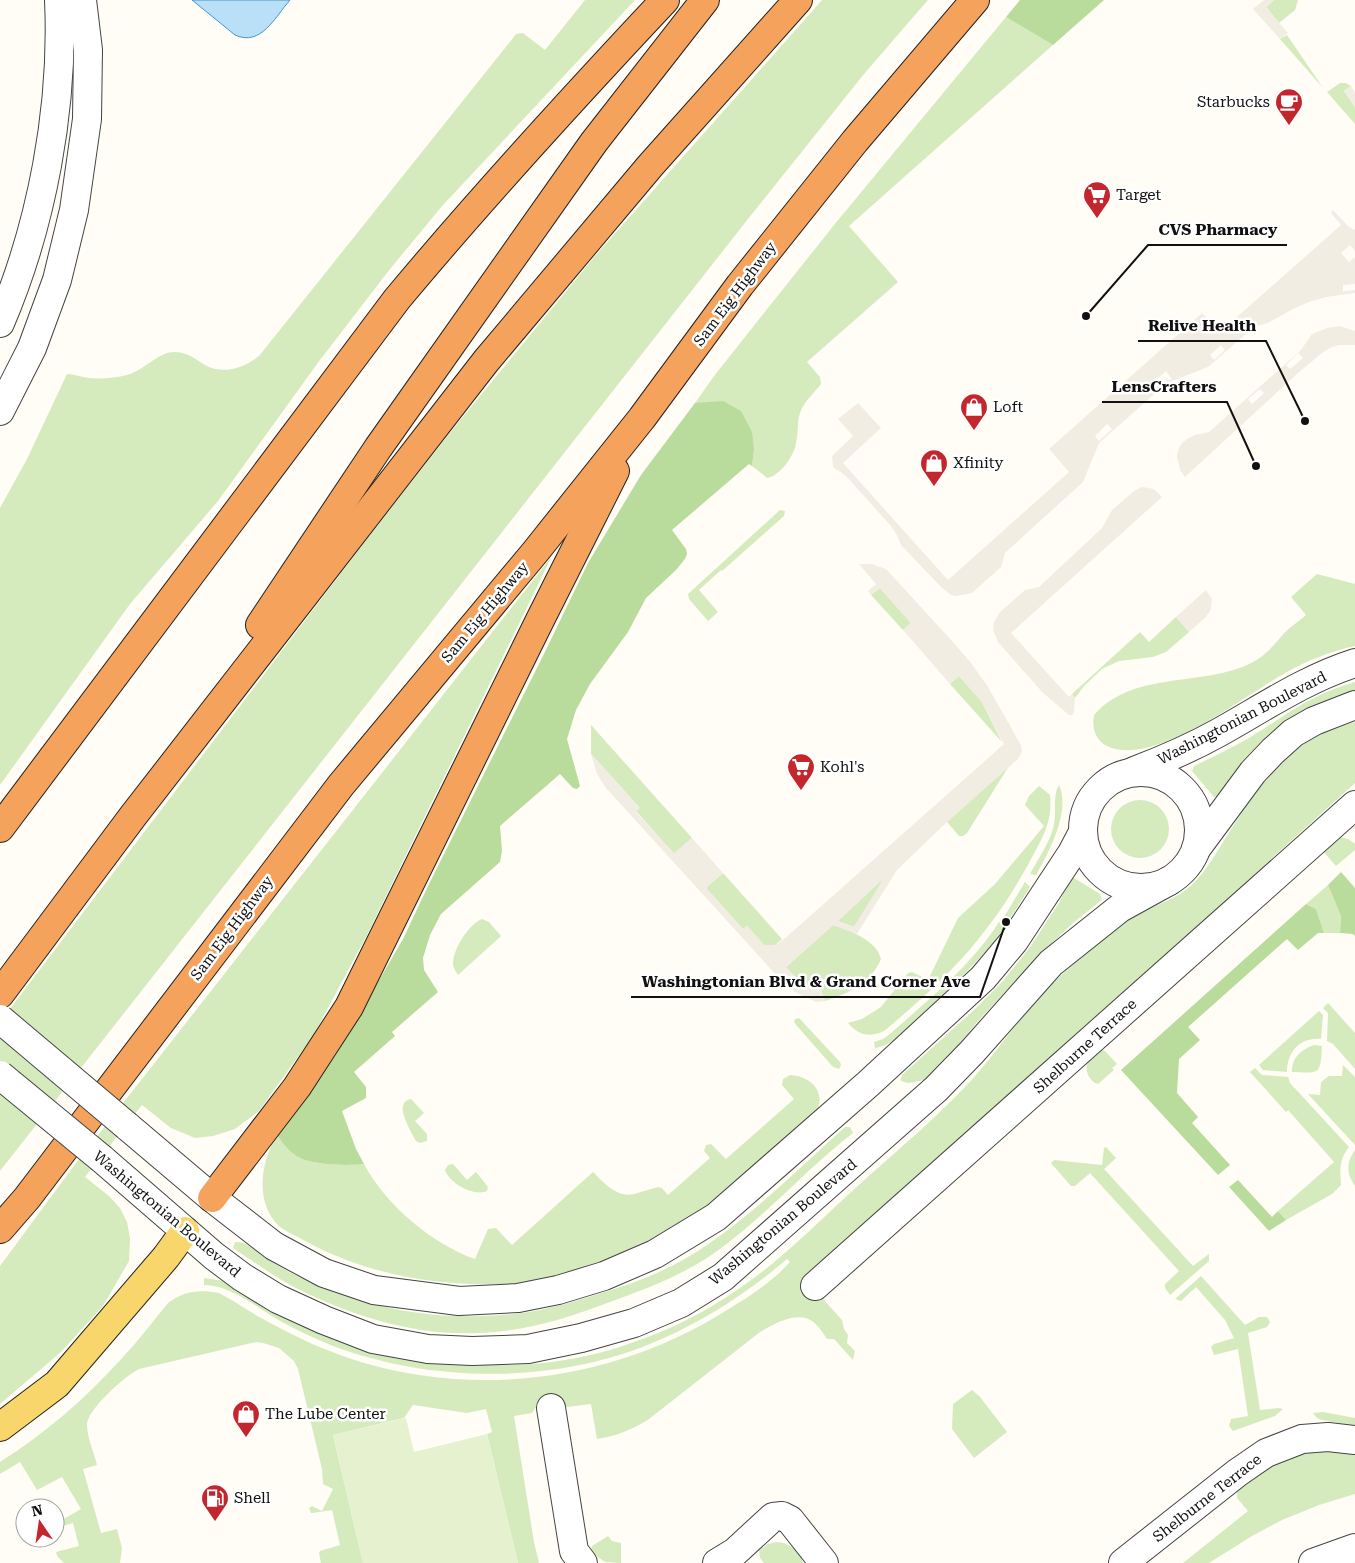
<svg xmlns="http://www.w3.org/2000/svg" width="1355" height="1563" font-family="'Roboto Serif',serif">
<style>
.green{fill:#d5ebbd}
.forest{fill:#b9dc9c}
.pitch{fill:#e6f2cf}
.plaza{fill:#f1ede2;fill-rule:evenodd}
.water{fill:#b9e0f7;stroke:#3f96cf}
.lines{fill:none;stroke-linecap:round;stroke-linejoin:round}
.minor-casing{stroke:#444;stroke-width:30}
.major-casing{stroke:#222;stroke-width:30}
.highway-casing{stroke:#222;stroke-width:30}
.minor{stroke:#fff;stroke-width:28}
.major{stroke:#f9d66b;stroke-width:28}
.highway{stroke:#f5a25d;stroke-width:28}
.minor-bridge-casing{stroke:#444;stroke-width:30;stroke-linecap:butt}
.minor-bridge{stroke:#fff;stroke-width:28}
.labels{text-anchor:middle;dominant-baseline:central;stroke-width:5;stroke-linejoin:round;paint-order:stroke}
.poi-label{font-size:15px;fill:#111;stroke:#fff;text-anchor:start}
.street-label{font-size:15px;fill:#111;stroke:#fff}
.leader{fill:none;stroke:#111;stroke-width:2}
.callout-dot{fill:#111;stroke:#fff;stroke-width:2}
.callout-label{font-size:16px;text-anchor:middle;font-weight:bold;fill:#111;stroke:#fff;stroke-width:5;stroke-linejoin:round;paint-order:stroke}
</style>
<rect width="100%" height="100%" fill="#fffdf5"/>
<g class="green">
<path d="M585,0H635L443,205L390,269L320,360L218,501L130,604L0,785V508L27,459L67,374C74,374 81,377 89,378C102,379 115,378 127,375C145,370 158,352 174,352C188,352 195,359 205,365C224,375 243,368 259,356L513,38L516,34L523,33L545,50Z"/>
<path d="M822,0H928L864,74L748,219L0,1171V1022L363,544L453,429L595,256Z"/>
<path d="M1274,0H1298L1295,10L1279,23L1266,7Z"/>
<path d="M1006,17L1053,45L849,226L898,282L807,362L820,377L821,384C815,392 807,399 802,408C796,420 799,432 796,443C794,456 780,476 767,478L752,466L754,450L695,403L714,376L834,225Z"/>
<path d="M1287,35L1323,88L1280,39Z"/>
<path d="M1340,83H1346L1351,86L1344,91L1355,107V124L1327,92Z"/>
<path d="M780,510L785,511L784,516L722,571L721,570L699,590L718,612L708,621L689,599L688,594Z"/>
<path d="M552,556L367,935L313,1036L259,1111L235,1129L213,1136L195,1138L171,1128L142,1105L85,1177L109,1196L120,1208L127,1222L130,1238L129,1261L103,1306L61,1352L0,1404V1266L73,1167Z"/>
<path d="M1317,574L1355,584V646C1332,651 1308,660 1287,672C1246,694 1152,771 1105,745C1094,738 1092,726 1094,715C1132,672 1196,686 1245,666C1261,659 1269,651 1280,638C1287,629 1298,622 1306,615L1291,597Z"/>
<path d="M880,588L911,623L903,630L871,595Z"/>
<path d="M1176,617L1189,632L1166,652L1153,657L1119,661L1102,669L1084,686L1075,698L1072,694L1140,632L1149,642Z"/>
<path d="M959,676L982,702L1002,742L950,684Z"/>
<path d="M1355,682V692L1221,796L1214,797L1192,771L1194,766C1213,757 1231,748 1249,738C1285,716 1313,693 1355,682Z"/>
<path d="M1355,719V783L806,1280L842,1320L844,1329L848,1335L847,1343L855,1351L853,1360L834,1339H827C823,1333 818,1325 812,1321C796,1311 774,1324 760,1332L649,1419C632,1430 616,1436 597,1439L591,1404L567,1407L563,1406L562,1403L536,1407L532,1413L514,1416L534,1542L539,1563H518L487,1434L492,1432L486,1409L467,1413L413,1405L404,1418L333,1435L363,1563H321L319,1553L320,1551L340,1545L332,1510L313,1513H311L309,1508L312,1506L322,1511L333,1489L323,1484L322,1469L298,1369L294,1361L279,1348L263,1343L256,1342L139,1369C126,1375 88,1409 87,1424C87,1438 94,1452 97,1465L83,1469L101,1533L117,1529L122,1548L120,1563H64L57,1556L56,1552L79,1546L73,1523L55,1528V1524L81,1509L62,1477L37,1490L20,1462L0,1474V1462C46,1433 87,1397 123,1357C139,1340 153,1321 168,1303C183,1291 200,1289 219,1293C235,1301 249,1312 265,1320C295,1337 328,1352 361,1362C484,1399 620,1378 727,1310C749,1297 773,1281 790,1262L787,1259C751,1290 710,1317 666,1337C565,1384 437,1385 333,1346C316,1339 298,1331 282,1322C258,1309 232,1285 204,1285V1278L225,1281L428,1362C469,1365 510,1367 552,1362C621,1353 691,1324 747,1283C784,1257 816,1224 849,1194C888,1158 930,1124 966,1086C996,1054 1019,1017 1050,986C1075,962 1101,937 1131,918C1151,906 1176,900 1193,884C1208,869 1219,848 1230,831C1252,796 1276,760 1312,739C1326,731 1340,725 1355,719Z"/>
<path d="M591,725L692,838L674,854L636,811L639,807L591,754Z"/>
<path d="M1009,766L967,833L963,836H959L947,822Z"/>
<path d="M1059,785C1071,811 1049,852 1036,875L1030,874C1038,859 1051,841 1054,824C1057,810 1052,797 1059,785Z"/>
<path d="M1039,786L1050,795C1053,823 1041,840 1029,863C1016,886 1003,908 987,928C960,965 919,1002 884,1031C869,1038 858,1035 848,1023L862,1019L881,1007L908,973L912,972L928,980L958,918L995,884L1044,826L1025,805L1029,796Z"/>
<circle cx="1140" cy="829" r="29"/>
<path d="M1340,837L1348,839L1355,844V850L1336,866L1322,850Z"/>
<path d="M723,873L782,939L775,945H764L747,926L743,929L706,888Z"/>
<path d="M1071,878H1074L1100,894L1102,900L1074,922L1041,953L979,1020L937,1071L925,1080L908,1083L901,1081V1078L902,1075L974,1010L1003,981L1030,947L1059,903Z"/>
<path d="M881,880L883,881L854,927L838,921Z"/>
<path d="M1025,882L1030,887L1009,920L1004,917Z"/>
<path d="M1328,885L1341,916L1340,933H1324L1316,909L1306,904Z"/>
<path d="M482,919L489,922L501,936L458,975C456,971 453,968 453,964C453,949 468,925 482,919Z"/>
<path d="M999,922L1006,926C981,959 952,987 921,1015C908,1027 893,1046 875,1048L874,1042L883,1039L890,1034C928,1000 971,966 999,922Z"/>
<path d="M833,925C848,930 877,940 881,959C870,984 849,993 825,1001L821,990C807,988 794,979 785,968Z"/>
<path d="M1328,1003L1355,1033V1069L1333,1044L1327,1041L1328,1013L1323,1008Z"/>
<path d="M1319,1011L1323,1015L1321,1039C1300,1037 1287,1052 1287,1072L1263,1070L1259,1065Z"/>
<path d="M799,1018L840,1062L841,1065L839,1069L833,1067L798,1027L794,1022L795,1019Z"/>
<path d="M1314,1045L1322,1046C1320,1075 1321,1073 1292,1072C1292,1057 1301,1050 1314,1045Z"/>
<path d="M1100,1049L1105,1051L1117,1064L1112,1068L1114,1070L1098,1084C1088,1081 1083,1067 1090,1059C1093,1055 1097,1052 1100,1049Z"/>
<path d="M1343,1065L1355,1077V1145L1308,1094L1320,1095L1321,1082L1329,1076H1342Z"/>
<path d="M1255,1068L1262,1075L1288,1077L1290,1083L1349,1147C1339,1160 1340,1169 1341,1185L1332,1194L1286,1220L1278,1211L1334,1162L1288,1110L1286,1112L1250,1072Z"/>
<path d="M790,1075C811,1076 827,1092 816,1113C796,1131 777,1149 757,1166C747,1176 738,1186 727,1194C689,1221 648,1246 605,1261C575,1272 542,1282 510,1284C440,1287 367,1275 305,1241C297,1236 286,1232 279,1226C254,1202 261,1161 277,1135C283,1144 290,1153 300,1158C315,1165 346,1166 364,1164C385,1204 432,1244 475,1259L488,1229L496,1228L512,1245L593,1172C604,1183 617,1198 634,1194C642,1192 650,1189 658,1187L662,1188L668,1195L710,1158L704,1151L706,1145L711,1144L726,1159L794,1099L782,1085L783,1079Z"/>
<path d="M411,1099L424,1113L415,1121L427,1134V1141L420,1143L416,1141C411,1131 392,1102 411,1099Z"/>
<path d="M845,1127H850L853,1133C809,1167 772,1209 728,1243C691,1272 654,1286 610,1302C573,1316 533,1329 494,1332C424,1339 355,1318 294,1287C273,1276 253,1261 233,1248L235,1242C247,1241 254,1250 264,1257C296,1278 333,1293 371,1303C416,1316 466,1319 513,1314C542,1311 570,1303 598,1294C637,1283 674,1268 707,1245C757,1211 800,1167 845,1127Z"/>
<path d="M1106,1147L1116,1158L1104,1169L1193,1266L1209,1254V1261L1170,1295L1165,1288V1284L1179,1271L1090,1173L1075,1186H1071L1051,1163L1054,1160L1102,1165L1104,1148Z"/>
<path d="M1355,1150V1186C1346,1174 1346,1162 1355,1150Z"/>
<path d="M453,1164L467,1180L476,1172L488,1187L487,1191C474,1197 449,1183 445,1170L448,1165Z"/>
<path d="M1201,1276L1245,1325L1259,1317H1267L1270,1322L1267,1327L1248,1333L1260,1410L1279,1408L1283,1409L1275,1416L1233,1431L1229,1426L1231,1419L1248,1416L1238,1349L1214,1355L1211,1347L1214,1344L1234,1338L1225,1320L1196,1287L1181,1301L1175,1299Z"/>
<path d="M972,1390L980,1397L1007,1432L974,1458L952,1429L953,1404Z"/>
<path d="M1323,1412L1355,1418V1426L1322,1420L1317,1418L1313,1413Z"/>
<path d="M1314,1449L1355,1452V1494L1319,1505L1282,1520L1252,1536L1209,1563H1183L1248,1511L1237,1498V1490L1274,1463Z"/>
<path d="M608,1536L612,1541L621,1543V1563L605,1562L591,1552L592,1546Z"/>
<path d="M776,1542C790,1543 799,1549 803,1563H764L760,1558L759,1551L768,1544Z"/>
</g>
<g class="forest">
<path d="M1020,0H1104L1053,45L1006,17Z"/>
<path d="M723,401L741,411L752,432L754,450L752,466L749,464L672,530L686,549L687,554L685,559L676,570L646,598L628,632L590,684L576,710L567,739L580,786L577,789L573,788L560,774L500,826L502,851L500,862L441,914L430,935L423,958L424,970L438,992L392,1032L395,1036L354,1072L366,1087V1098L342,1111L356,1149L364,1164C346,1166 315,1165 300,1158C290,1153 283,1144 277,1135L335,1056L403,939L428,886L542,658L588,563L641,475L695,403Z"/>
<path d="M1341,872L1355,888V936L1353,934L1340,933L1341,916L1328,885Z"/>
<path d="M1306,904L1316,909L1324,933H1318L1298,950L1287,939L1188,1027L1200,1040L1179,1059L1177,1093L1198,1117L1192,1123L1230,1165L1218,1175L1121,1070Z"/>
<path d="M1238,1180L1272,1217L1278,1211L1286,1220L1269,1231L1229,1187Z"/>
</g>
<path class="pitch" d="M406,1418L414,1452L487,1434L518,1563H363L333,1435Z"/>
<g class="plaza">
<path d="M1264,0H1274L1266,8L1288,33L1280,39L1253,9Z"/>
<path d="M1351,86L1355,93V107L1344,91Z"/>
<path d="M1333,210L1349,227L1355,230V251L1350,245L1341,253L1349,262L1355,257V284L1343,285V291L1355,290V293L1326,297L1309,302L1293,309L1268,323L1254,327L1208,367L1167,383L1099,443L1083,482L1005,553L1001,567L972,593L957,596L951,595L941,587L901,545L897,535L891,526L846,476L833,467L832,456L853,436L838,419L858,403L881,428L843,463L948,580L1069,472L1049,449L1202,313L1220,332L1341,225L1331,213ZM1221,345L1225,350L1214,360L1210,355ZM1166,371L1172,379L1165,381L1157,388L1153,383ZM1107,424L1112,429L1099,441L1095,436Z"/>
<path d="M1340,326L1355,331V345H1339L1330,348L1322,353L1298,373L1185,477L1180,470L1177,457L1178,450L1182,443L1187,439L1195,435L1209,432L1301,350L1312,334L1327,328ZM1298,353L1303,358L1290,369L1286,365ZM1260,389L1264,393L1252,404L1248,399Z"/>
<path d="M1142,487L1154,489L1162,497L1011,633L1069,697L1072,694L1075,698L1074,712L1072,715H1069L1043,693L998,642L993,630L994,622L1000,612L1025,590L1039,587L1102,528L1112,510L1134,491Z"/>
<path d="M859,564H872L886,569L953,642L971,663L988,687L1021,745L1022,752L1018,759L947,822L897,870L857,934L833,925L786,967L801,982L811,988L821,990L825,1001L816,1002L795,992L778,977L606,788L597,774L591,754L640,808L636,812L674,853L692,838L723,873L706,888L743,929L747,926L764,945H775L783,940L1004,744L982,702L959,676L950,684L903,630L911,623L880,588L871,595L868,591L876,584ZM881,881H882L854,927L838,921Z"/>
<path d="M1206,590L1212,599L1211,609L1206,617L1189,632L1176,617Z"/>
</g>
<path class="water" d="M192,0H290C275,17 261,47 235,35Z"/>
<g class="lines">
<g class="minor-casing">
<g id="minor">
<path d="M0,323C42,225 64,107 59,0"/>
<path d="M0,411L32,348L50,299L57,280L74,210L87,119L88,50L82,0"/>
<path d="M1134,771C1163,760 1191,748 1218,733C1263,708 1305,679 1355,663"/>
<circle cx="1141" cy="830" r="58"/>
<path d="M1196,849L1253,772L1273,751L1293,733L1314,721L1355,705"/>
<path d="M127,1126L212,1198L274,1246L324,1273L374,1290L459,1301L518,1298L558,1290L604,1276L655,1254L716,1217L868,1084L983,978L1014,941L1072,853L1083,832"/>
<path d="M102,1159L214,1256L242,1277L278,1299L324,1320L373,1339L428,1349L472,1351L528,1349L581,1338L634,1323L681,1303L723,1277L936,1089L972,1052L1051,963L1120,908L1169,881"/>
<path d="M815,1286L1355,805"/>
<path d="M551,1408L574,1551L583,1563"/>
<path d="M717,1563L735,1552L773,1517L782,1516L790,1520L824,1563"/>
<path d="M1123,1563L1237,1473L1266,1453L1302,1439L1328,1437L1355,1440"/>
<path d="M1313,1563L1355,1548"/>
</g>
</g>
<g class="major-casing">
<path id="major" d="M0,1427L57,1384L166,1257L185,1231"/>
</g>
<g class="highway-casing">
<g id="highway">
<path d="M260,625L378,448L594,142L705,0"/>
<path d="M0,828L397,299C483,196 573,98 665,0"/>
<path d="M0,994L133,816L486,361L650,166L798,0"/>
<path d="M212,1198L297,1087L349,1007L540,620L615,471"/>
<path d="M0,1229L27,1198L341,785L536,551L642,418L740,285L855,141L975,0"/>
</g>
</g>
<use href="#minor" class="minor"/>
<use href="#major" class="major"/>
<use href="#highway" class="highway"/>
<g class="minor-bridge-casing">
<g id="minor-bridge">
<path d="M0,1019L127,1126"/>
<path d="M0,1075L102,1159"/>
</g>
</g>
<use href="#minor-bridge" class="minor-bridge"/>
</g>
<defs>
<g id="cafe-pin" transform="scale(1.4375)"><path d="M0 17L-7.5 6A9.5 9.5 0 1 1 7.5 6Z" fill="#c4262e" stroke="#fff"/><path d="M-5.5-4.5H6V0H3Q3 3.5 0 3.5H-2.5Q-5.5 3.5-5.5 0ZM3-3.2v2h1.7v-2ZM-6 4.5H4V6H-6Z" fill="#fff"/></g>
<g id="supermarket-pin" transform="scale(1.4375)"><path d="M0 17L-7.5 6A9.5 9.5 0 1 1 7.5 6Z" fill="#c4262e" stroke="#fff"/><path d="M-6-5.5h2.5l.6 2H6L4.5 2H-2.5L-4.4-4H-6ZM-1.5 3.2a1.3 1.3 0 1 0 .1 0ZM3 3.2a1.3 1.3 0 1 0 .1 0Z" fill="#fff"/></g>
<g id="shop-pin" transform="scale(1.4375)"><path d="M0 17L-7.5 6A9.5 9.5 0 1 1 7.5 6Z" fill="#c4262e" stroke="#fff"/><path d="M-5-2.5h2.3a2.7 3.5 0 0 1 5.4 0H5L5.5 6h-11ZM-1.5-2.5h3a1.5 2.3 0 0 0-3 0Z" fill="#fff"/></g>
<g id="fuel-pin" transform="scale(1.4375)"><path d="M0 17L-7.5 6A9.5 9.5 0 1 1 7.5 6Z" fill="#c4262e" stroke="#fff"/><path d="M-5.5-6h7V0h2V4h1.3V-2.5L3-4.5l.8-.8L6-3V5H2.5V1h-1V6h-7ZM-4.2-4.7v3.2H.2V-4.7Z" fill="#fff"/></g>
</defs>
<g fill-rule="evenodd">
<use href="#cafe-pin" x="1289" y="102"/>
<use href="#supermarket-pin" x="1097" y="195"/>
<use href="#shop-pin" x="974" y="407"/>
<use href="#shop-pin" x="934" y="463"/>
<use href="#supermarket-pin" x="801" y="767"/>
<use href="#shop-pin" x="246" y="1414"/>
<use href="#fuel-pin" x="215" y="1498"/>
</g>
<g class="labels">
<g class="poi-label">
<text x="1270" y="102" text-anchor="end">Starbucks</text>
<text x="1116" y="195">Target</text>
<text x="993" y="407">Loft</text>
<text x="953" y="463">Xfinity</text>
<text x="820" y="767">Kohl's</text>
<text x="265" y="1414">The Lube Center</text>
<text x="234" y="1498">Shell</text>
</g>
<g class="street-label">
<text transform="translate(735 294) rotate(-53)">Sam Eig Highway</text>
<text transform="translate(485 612) rotate(-50)">Sam Eig Highway</text>
<text transform="translate(1242 718) rotate(-27)">Washingtonian Boulevard</text>
<text transform="translate(232 928) rotate(-53)">Sam Eig Highway</text>
<text transform="translate(1085 1046) rotate(-42)">Shelburne Terrace</text>
<text transform="translate(167 1214) rotate(40)">Washingtonian Boulevard</text>
<text transform="translate(783 1222) rotate(-40)">Washingtonian Boulevard</text>
<text transform="translate(1207 1498) rotate(-38)">Shelburne Terrace</text>
</g>
</g>
<path class="leader" d="M1086 316L1148 245H1287M1305 421L1266 341H1138M1256 466L1227 402H1102M1006 922L980 997H631"/>
<g class="callout-dot">
<circle cx="1086" cy="316" r="5"/>
<circle cx="1305" cy="421" r="5"/>
<circle cx="1256" cy="466" r="5"/>
<circle cx="1006" cy="922" r="5"/>
</g>
<g class="callout-label">
<text x="1218" y="235">CVS Pharmacy</text>
<text x="1202" y="331">Relive Health</text>
<text x="1164" y="392">LensCrafters</text>
<text x="806" y="987">Washingtonian Blvd &amp; Grand Corner Ave</text>
</g>
<g transform="translate(40 1523) rotate(347)"><circle r="24" fill="#ffffff" stroke="#a0a0a0"/>
<path d="M0-4L9 19L0 12L-9 19Z" fill="#c4262e"/>
<text y="-8" font-size="14" font-weight="bold" text-anchor="middle" fill="#111111">N</text>
</g>
</svg>
